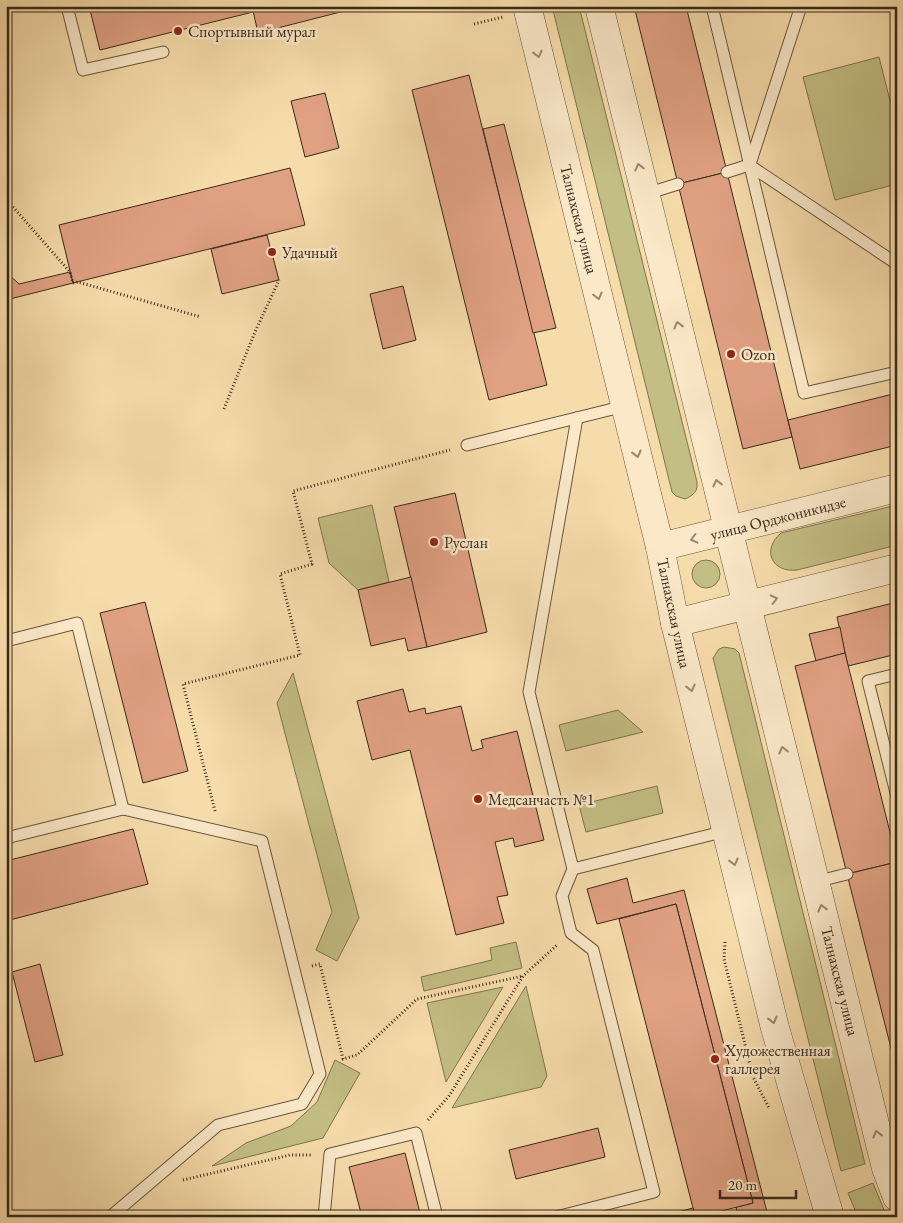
<svg xmlns="http://www.w3.org/2000/svg" width="903" height="1223" font-family="'EB Garamond',serif">
<style>
.green{fill:#c3be84;stroke:#7e7450}
.building{fill:#e0a183;stroke:#38291b}
.lines{fill:none;stroke-linecap:round;stroke-linejoin:round}
.service-casing{stroke:#68563f;stroke-width:13}
.tertiary-casing{stroke:#68563f;stroke-width:29}
.path{stroke:#38291b;stroke-width:3;stroke-dasharray:1 2.5;stroke-linecap:butt}
.service{stroke:#fae8c8;stroke-width:11}
.tertiary{stroke:#fae8c8;stroke-width:28}
.oneway{stroke:#998872}
.poi-dot{fill:#8f2418;stroke:#fae8c8;stroke-width:2}
.labels{text-anchor:middle;dominant-baseline:central;stroke-width:5;stroke-linejoin:round;paint-order:stroke}
.poi-label{font-size:16px;fill:#38291b;stroke:#fae8c8;text-anchor:start}
.street-label{font-size:16px;fill:#38291b;stroke:#fae8c8}
</style>
<rect width="100%" height="100%" fill="#f7dcab"/>
<filter id="stains"><feTurbulence type="fractalNoise" baseFrequency=".004" numOctaves="4"/><feColorMatrix values="0 0 0 0 .2 0 0 0 0 .09 0 0 0 0 .02 0 0 0 .5 -.17"/></filter>
<radialGradient id="worn" r=".72"><stop offset=".6" stop-color="#630" stop-opacity="0"/><stop offset="1" stop-color="#630" stop-opacity=".3"/></radialGradient>
<g class="green">
<path d="M552,6H579L697,482C698,491 694,495 685,499L676,496L672,492Z"/>
<path d="M879,57L897,128V184L835,200L803,77Z"/>
<path d="M372,505L389,582L358,590L329,563L318,518Z"/>
<path d="M897,505V545L797,570C772,573 761,550 781,533Z"/>
<circle cx="706" cy="574" r="14"/>
<path d="M724,647L735,649L739,653L865,1164L841,1171L713,658L719,649Z"/>
<path d="M293,673L359,918L337,961L316,950L332,912L277,703Z"/>
<path d="M618,710L643,732L566,751L559,725Z"/>
<path d="M657,786L663,813L586,832L579,805Z"/>
<path d="M516,942L522,968L424,991L421,977L492,960L490,948Z"/>
<path d="M526,986L547,1076L541,1087L452,1108Z"/>
<path d="M503,987L446,1082L427,1003Z"/>
<path d="M335,1060L360,1073L323,1138L212,1166L246,1143L291,1126L317,1102Z"/>
<path d="M873,1183L887,1217H858L848,1193Z"/>
</g>
<g class="building">
<path d="M89,6H252L253,12L100,50Z"/>
<path d="M252,6H364L258,33Z"/>
<path d="M634,6H686L727,172L678,184Z"/>
<path d="M469,75L547,385L489,400L412,90Z"/>
<path d="M6,88L10,103L6,104Z"/>
<path d="M325,93L339,148L305,157L291,101Z"/>
<path d="M504,124L556,328L533,333L483,129Z"/>
<path d="M290,168L305,225L73,283L59,225Z"/>
<path d="M727,172L792,437L743,449L678,184Z"/>
<path d="M267,235L279,280L222,294L211,249Z"/>
<path d="M6,272L19,284L70,272L73,283L6,300Z"/>
<path d="M403,286L416,340L383,349L370,294Z"/>
<path d="M897,393V445L800,469L788,420Z"/>
<path d="M455,493L487,632L427,647L394,507Z"/>
<path d="M411,577L427,647L408,651L405,638L371,646L358,590Z"/>
<path d="M145,602L188,771L143,783L100,613Z"/>
<path d="M897,602V654L848,666L837,617Z"/>
<path d="M840,627L845,653L816,661L809,634Z"/>
<path d="M845,653L897,860V862L847,874L795,666Z"/>
<path d="M403,689L409,712L425,708L426,714L461,706L472,751L483,748L481,740L517,731L544,840L515,847L513,838L495,842L508,895L497,897L504,923L456,935L410,750L372,760L357,701Z"/>
<path d="M133,829L148,884L6,921V861Z"/>
<path d="M897,862V1072L847,874Z"/>
<path d="M627,878L633,903L684,890L767,1212L748,1217H738L736,1207L753,1203L676,904L597,924L587,889Z"/>
<path d="M676,904L753,1203L698,1217H696L693,1208L619,919Z"/>
<path d="M40,964L63,1055L35,1062L12,972Z"/>
<path d="M598,1128L605,1157L516,1179L509,1150Z"/>
<path d="M405,1153L421,1217H362L349,1167Z"/>
<path d="M693,1208L696,1217H659Z"/>
</g>
<g class="lines">
<g class="service-casing">
<g id="service">
<path d="M67,6L83,70L163,52"/>
<path d="M712,6L804,393L897,372"/>
<path d="M750,164L801,6"/>
<path d="M749,165L897,264"/>
<path d="M727,172L749,165"/>
<path d="M646,194L678,184"/>
<path d="M467,445L625,406"/>
<path d="M6,641L77,623L123,809"/>
<path d="M897,674L868,681L897,797"/>
<path d="M6,838L123,809L262,841L320,1074L302,1104L218,1125L110,1217"/>
<path d="M573,869L726,831"/>
<path d="M815,882L847,874"/>
<path d="M324,1217L330,1154L416,1133L437,1217"/>
<path d="M556,1217L654,1192L593,950L571,933L562,896L573,869L529,692L577,418"/>
</g>
</g>
<g class="tertiary-casing">
<g id="tertiary">
<path d="M527,6L660,547L675,623L775,1028L830,1217"/>
<path d="M599,6L874,1120L886,1168L897,1197"/>
<path d="M660,547L897,488"/>
<path d="M675,623L897,568"/>
</g>
</g>
<g class="path">
<path d="M474,24L503,17"/>
<path d="M6,199L70,272L73,283L78,282L201,317"/>
<path d="M224,409L255,332L279,280"/>
<path d="M215,811L183,684L300,655L280,574L312,564L293,491L450,450"/>
<path d="M725,942L724,959L753,1077L769,1108"/>
<path d="M312,966L320,964L343,1059L357,1055L417,999L523,976"/>
<path d="M428,1120L449,1096L523,976L557,945"/>
<path d="M183,1180L290,1155H312"/>
</g>
<use href="#service" class="service"/>
<use href="#tertiary" class="tertiary"/>
</g>
<defs><path id="oneway-chevron" d="M-2-3.5L2.5 0L-2 3.5" fill="none" stroke-width="1.6" stroke-linecap="round" stroke-linejoin="round" transform="scale(1.25)"/></defs>
<g class="oneway">
<use href="#oneway-chevron" transform="translate(538 54) rotate(76)"/>
<use href="#oneway-chevron" transform="translate(639 167) rotate(-104)"/>
<use href="#oneway-chevron" transform="translate(598 296) rotate(76)"/>
<use href="#oneway-chevron" transform="translate(678 325) rotate(-104)"/>
<use href="#oneway-chevron" transform="translate(637 454) rotate(76)"/>
<use href="#oneway-chevron" transform="translate(717 483) rotate(-104)"/>
<use href="#oneway-chevron" transform="translate(694 539) rotate(166)"/>
<use href="#oneway-chevron" transform="translate(774 599) rotate(-14)"/>
<use href="#oneway-chevron" transform="translate(691 688) rotate(76)"/>
<use href="#oneway-chevron" transform="translate(783 750) rotate(-104)"/>
<use href="#oneway-chevron" transform="translate(734 862) rotate(76)"/>
<use href="#oneway-chevron" transform="translate(822 908) rotate(-104)"/>
<use href="#oneway-chevron" transform="translate(773 1020) rotate(76)"/>
<use href="#oneway-chevron" transform="translate(877 1134) rotate(-104)"/>
</g>
<g class="poi-dot">
<circle cx="178" cy="31" r="5"/>
<circle cx="272" cy="252" r="5"/>
<circle cx="731" cy="354" r="5"/>
<circle cx="434" cy="542" r="5"/>
<circle cx="478" cy="799" r="5"/>
<circle cx="715" cy="1059" r="5"/>
</g>
<g class="labels">
<g class="poi-label">
<text x="188" y="31">Спортывный мурал</text>
<text x="282" y="252">Удачный</text>
<text x="741" y="354">Ozon</text>
<text x="444" y="542">Руслан</text>
<text x="488" y="799">Медсанчасть №1</text>
<text x="725" y="1050">Художественная<tspan x="725" dy="18">галлерея</tspan></text>
</g>
<g class="street-label">
<text transform="translate(579 219) rotate(76)">Талнахская улица</text>
<text transform="translate(778 518) rotate(-14)">улица Орджоникидзе</text>
<text transform="translate(674 613) rotate(78)">Талнахская улица</text>
<text transform="translate(840 981) rotate(76)">Талнахская улица</text>
</g>
</g>
<rect width="903" height="1223" fill="none" stroke="#f7dcab" stroke-width="25"/>
<rect x="8" y="8" width="888" height="1208" fill="none" stroke="#38291b" stroke-width="2.5"/>
<rect x="12" y="12" width="878" height="1198" fill="none" stroke="#38291b"/>
<path d="M720 1190v8h76v-8" fill="none" stroke="#38291b" stroke-width="2.5"/>
<text x="728" y="1190" font-size="15" fill="#38291b" stroke="#fae8c8" stroke-width="4" paint-order="stroke">20 m</text>
<rect width="100%" height="100%" filter="url(#stains)"/>
<rect width="100%" height="100%" fill="url(#worn)"/>
</svg>
